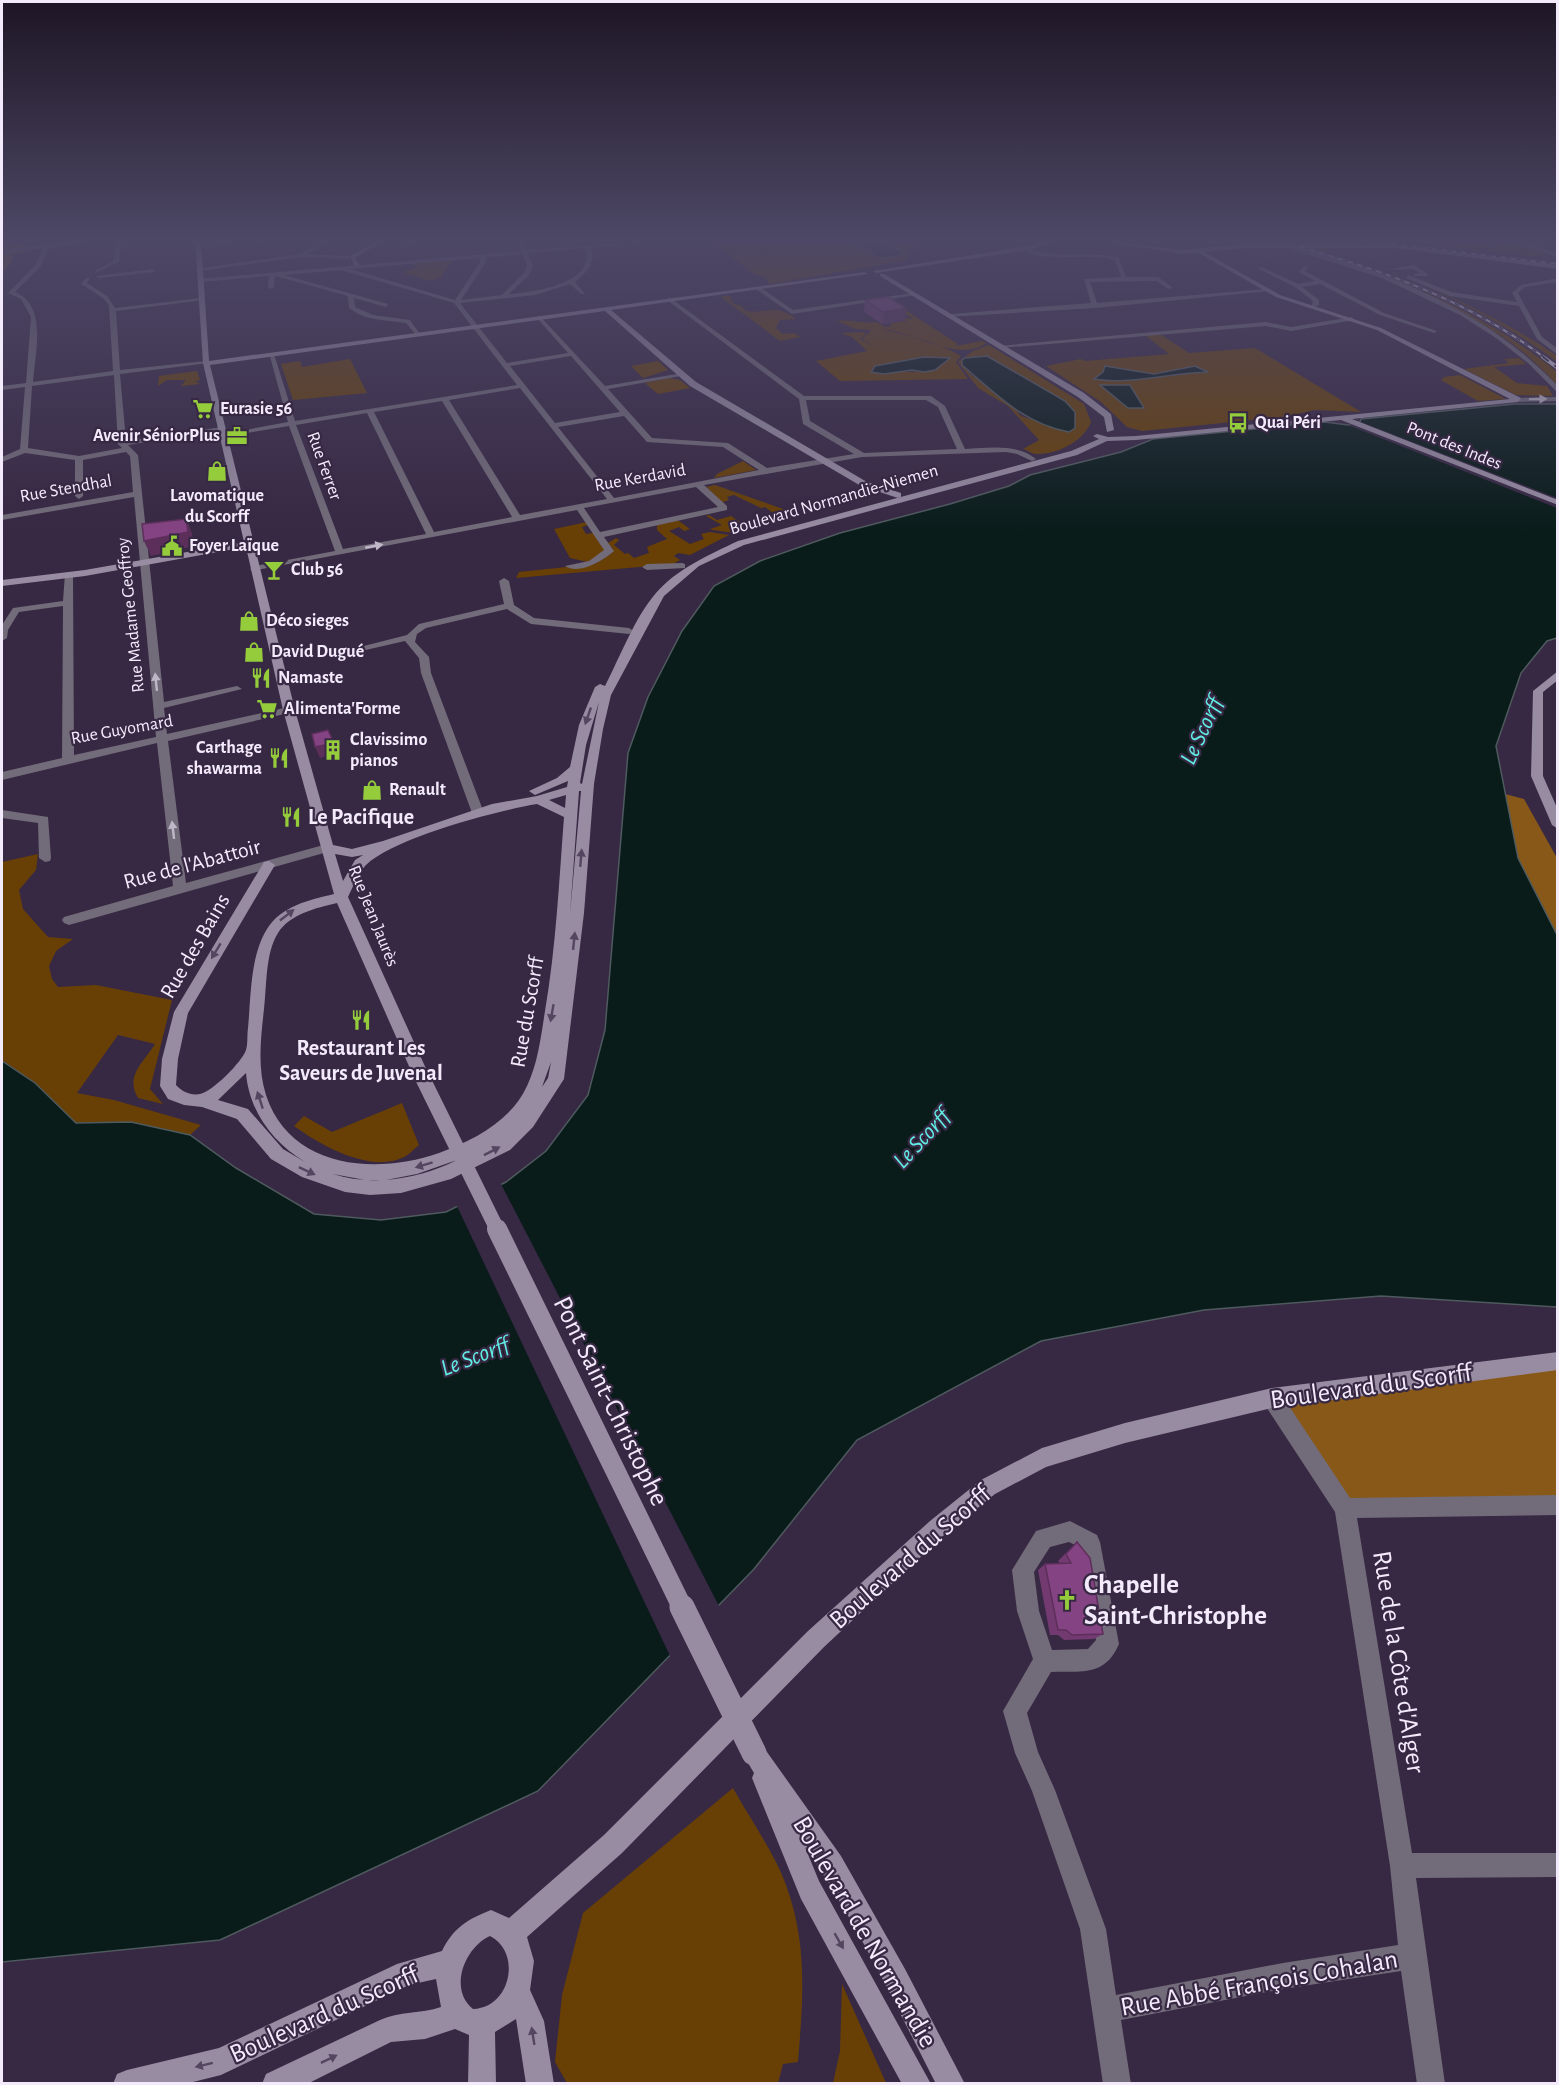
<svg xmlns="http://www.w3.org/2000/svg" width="1559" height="2085" font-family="'Alegreya Sans',sans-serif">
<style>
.green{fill:#684006;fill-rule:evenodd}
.forest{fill:#885818}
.water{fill:#091c1a;stroke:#4f5a5e;stroke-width:1.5}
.pier{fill:#372843}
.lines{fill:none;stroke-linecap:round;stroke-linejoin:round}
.street{fill:#726b79;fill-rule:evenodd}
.secondary{fill:#978ca2;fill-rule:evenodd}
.rail-far1-casing{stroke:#dad1e4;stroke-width:2}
.rail-casing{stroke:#dad1e4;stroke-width:4}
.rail-far1{stroke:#372843;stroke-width:1.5;stroke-dasharray:5;stroke-linecap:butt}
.rail{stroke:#372843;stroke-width:2;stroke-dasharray:7;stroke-linecap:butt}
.secondary-bridge-far2{stroke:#978ca2;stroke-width:15}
.secondary-bridge-far1{stroke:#978ca2;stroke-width:20}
.secondary-bridge{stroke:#978ca2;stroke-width:25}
.wall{fill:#723a70}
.shaded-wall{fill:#5c2f5b}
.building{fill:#844382;stroke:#5c2f5b;stroke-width:1.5}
.oneway{fill:#bfb7c8}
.oneway2{fill:#544660}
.labels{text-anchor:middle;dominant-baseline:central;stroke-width:4.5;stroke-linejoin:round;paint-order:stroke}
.far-poi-label{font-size:18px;font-weight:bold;fill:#f3eafc;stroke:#372843;text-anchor:start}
.far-street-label{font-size:18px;fill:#f3eafc;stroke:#372843}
.poi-label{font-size:22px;font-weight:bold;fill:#f3eafc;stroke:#372843;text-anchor:start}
.street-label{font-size:22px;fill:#f3eafc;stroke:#372843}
.water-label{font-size:24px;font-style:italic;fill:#60eee4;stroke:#372843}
.near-street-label{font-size:27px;fill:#f3eafc;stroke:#372843}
.near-poi-label{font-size:27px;font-weight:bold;fill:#f3eafc;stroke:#372843;text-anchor:start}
</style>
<rect width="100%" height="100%" fill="#372843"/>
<g class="green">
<path d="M709,240C763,240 820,235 870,250V253L878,257H894L882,241L874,240L925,242L908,251L907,260L903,261L769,284L765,277L756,275Z"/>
<path d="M1438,240L1454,244L1460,242L1485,244L1497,249L1490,244L1518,245L1549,256H1525L1511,251V253L1508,254L1486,251L1488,248L1485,247L1481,251L1423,244Z"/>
<path d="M1330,248L1327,250C1407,277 1486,307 1557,356V362C1492,313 1397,268 1317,249Z"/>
<path d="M453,258L441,277L430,281L402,272L420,267L407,262Z"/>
<path d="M1370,270C1438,295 1501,326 1557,372V385C1508,328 1438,300 1370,270Z"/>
<path d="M729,295L732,299L729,300L736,305H740L746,311C770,314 773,302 796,319L780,320L776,328L783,334L794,333L800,337L780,341L721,297Z"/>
<path d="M896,304L958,344L955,346L982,341L986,343C960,364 912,331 881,329C908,336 936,341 961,356L956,362L968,379L840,381L816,361L867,351L852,337L840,333L864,332L866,334L860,339L876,348L862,339L871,330L855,329L837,321C851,319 863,324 877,322L885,327L892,326L890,323L906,321L904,318L913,319L891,305ZM924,357L950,358C928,376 901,374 875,366Z"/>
<path d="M1160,334L1189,353L1255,348L1361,412L1315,410L1283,417L1142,431L1127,427L1101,402L1046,366L1081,359L1085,361L1169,354L1145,335Z"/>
<path d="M989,345L1084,404L1091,422C1085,439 1059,455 1036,454C1032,454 1027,450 1023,449L1039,440L1008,406L978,388L958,362L973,351ZM987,356L1065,401L1069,432L1021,416L1006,400L970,374L965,358Z"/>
<path d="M1519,358L1526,364L1494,367L1517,383L1547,386L1553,396L1516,395L1464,369L1509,363L1504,359Z"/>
<path d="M350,359L367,393L293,400L281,364L300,361L302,367Z"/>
<path d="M658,361L668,370L643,378L631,366Z"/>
<path d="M197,371L200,380L195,381L200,384L181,386L186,380H167L158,386L159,376Z"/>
<path d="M1460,375L1506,399L1478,401L1441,380L1444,377Z"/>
<path d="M669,378L680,380L690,388L658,394L645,383Z"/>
<path d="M743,461L756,470L714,478L717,474Z"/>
<path d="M715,485L800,515L734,533L713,530L710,529L722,525L706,516L709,515L717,520L731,516L746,526L776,515L765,507L761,508L734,495L727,497L729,500L723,502L725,505L706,487Z"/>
<path d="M673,521H679L690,529L684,531L679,527L669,531L690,544L704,539L701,534L710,532L729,535L690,555L678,553L674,556L680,560L673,564L516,578L519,572L595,564L612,553L613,549L608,543L616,538L619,540L614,545L625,554L628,553L634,558L649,553L647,547L667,539L657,530V525Z"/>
<path d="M587,522L588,525L582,527L586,534L593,533L605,551L588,562L570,558L554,529Z"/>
<path d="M38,854L36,870L19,890L23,909L48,937L73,939L56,951L49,966L52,979L58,987L96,985L172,1000L150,1089L163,1104L138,1098C125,1076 143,1063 155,1044L118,1035L77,1093L114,1100L201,1125L190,1135L131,1122L76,1123L35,1083L2,1060V862Z"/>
<path d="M402,1103L419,1145C415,1148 410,1154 404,1157C371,1174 320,1145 294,1126L304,1116L332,1132Z"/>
<path d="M733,1788C749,1817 775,1854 786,1885C808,1945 803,2000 798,2062L783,2064L778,2083H567L555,2062L562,1995L583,1913Z"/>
<path d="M842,1984L886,2083H833L840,2051Z"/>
</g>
<g class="forest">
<path d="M2,240H10L30,248L31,252L14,254L10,264L2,272Z"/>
<path d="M1505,794L1524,799L1557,858V935L1518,858Z"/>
<path d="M1557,1361V1505L1345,1508L1272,1398Z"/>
</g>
<g class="water">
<path d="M817,240L882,241L887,246L901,250L900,256L881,258L873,255L870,250L855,245Z"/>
<path d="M987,356L1065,401L1075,412V428L1069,432C1024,424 996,394 962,365V360L965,358Z"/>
<path d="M924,357L950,358L935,370L924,372L912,370L884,374L871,372L875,366Z"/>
<path d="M1105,366L1154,374L1195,366L1208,372C1169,373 1133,385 1094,379L1103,372Z"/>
<path d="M1100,385H1130L1144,408H1128Z"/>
<path d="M1515,404H1557V638L1547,641L1521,673L1496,746L1518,858L1557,935V1307L1381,1296L1204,1310L1041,1341L857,1440L754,1569L538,1791L220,1940L2,1962V1061L35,1083L76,1123L131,1122L190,1135L236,1168L314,1214L381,1220L446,1212L506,1182L546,1151L588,1095L605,1030L628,753L648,697L682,631L714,586L760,561L840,533L950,504L1009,486L1030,475L1121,452L1153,439L1325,422L1348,425L1360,422L1361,419Z"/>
</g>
<g class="pier">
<path d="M1361,422L1557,498V508L1348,425Z"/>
<path d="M500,1182L720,1608L671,1658L456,1204Z"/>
</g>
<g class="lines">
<g class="street">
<path d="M79,240H92L48,249L41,266L15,292C48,306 35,353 33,382L113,371L109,305L103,298L81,284L86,278H90L87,283L107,296L115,308L201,298L204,300L116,311L120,370L206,361L209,363L120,374L126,441L222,427L226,429L128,445L138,455L164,702L237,686L242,689L164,708L167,734L289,707L295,710L289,713L168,741L186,883L327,844L333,848L331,851L69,925L64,923L62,920L64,917L173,886L157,743L2,780V772L62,758L63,606L19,612L8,630L7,638L2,641V625L13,608L63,601L65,574L73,576L74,755L156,737L134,497L2,520V515L133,492L130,456L126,452L83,460V496L79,499L75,496V460L25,453L2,462V457L20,449L25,387L2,390V386L26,383L31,317L21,299L8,293L36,264L43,248L2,254V250ZM114,375L118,444L122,448L79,456L28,448L32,386Z"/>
<path d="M116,240H122L119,262L95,273V271L113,261Z"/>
<path d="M250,240H268L196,246L199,244Z"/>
<path d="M325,240H332L307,254L348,256L350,259L301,257L199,271L196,269L300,254Z"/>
<path d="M411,240H418L407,246L402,245Z"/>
<path d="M517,240H523L527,250L667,240L591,248C596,264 586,273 575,282L585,294H581L570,284L535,295L460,303L507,363L568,353L537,318L539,315L605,386L683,373L681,376L608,389L652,438L728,443L767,468L854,454L803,424L799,399L667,300L669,297L804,396H931L945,406L965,449C988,448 1016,443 1036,459L1032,461L1017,454L1006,452L862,457L704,485L727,506V510L604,537L614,551C603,561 579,575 565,566L589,561L604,550L577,510L252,571L250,569L255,566L335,551L289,426L222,437L218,435L288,422L269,353L274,354L295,421L517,385L454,303L341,270L284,275L388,304L386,307L354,298L355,307L373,315L410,320L420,334L417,336L406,323C386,320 365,321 349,308L348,296L275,276L274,287L271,289L268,287L269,276L200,282L198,279L521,251ZM585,248C597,284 532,292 509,294L529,275L533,266L528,253ZM523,254L527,266L524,273L502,295L461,300L486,262V257ZM480,258V262L455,300L350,269ZM571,356L620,412L555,423L510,366ZM520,388L607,499L520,515L449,400ZM806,400H926L938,407L957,449L864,453L810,421ZM442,401L512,517L434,532L374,412ZM367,413L426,534L343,549L296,425ZM624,416L647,442L723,447L759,470L614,498L558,427ZM696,487L718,507L600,532L584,508Z"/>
<path d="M1263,240C1283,239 1306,249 1325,255C1413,282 1494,319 1558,386V393L1528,363L1496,338L1460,315L1382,278Z"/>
<path d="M1375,240H1389L1395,245L1390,246Z"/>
<path d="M1453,240L1523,242L1558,253V257L1522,246Z"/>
<path d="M1028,249C1058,259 1088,250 1119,258L1126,277H1158L1173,288L1168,289L1157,281L1090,282L1097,303L1267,289L1270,291L1095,308L948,317L950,314L1091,303L1084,279L1121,277L1115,260C1085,252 1056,263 1026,252Z"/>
<path d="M1414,265L1428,274V276H1414V274L1420,273L1413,269L1386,270Z"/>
<path d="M1304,266L1309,267L1305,271L1384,313L1437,331L1434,333L1380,315L1320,284L1302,287L1319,300V305L1311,308L1313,301L1295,287L1257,268L1262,267L1298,284L1315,281L1299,272Z"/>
<path d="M153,269L155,272L99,278L96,276Z"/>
<path d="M1408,275L1451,292L1517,302L1512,293L1521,285L1558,278V282L1525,287L1518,293L1542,337L1558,349V355L1537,339L1519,306L1450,296L1406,278Z"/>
<path d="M756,287H760L793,310L913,293L916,295L792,314L756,289Z"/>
<path d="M1352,317L1354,320L1291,331L1266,326L1000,348L997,346L1266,322L1291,327Z"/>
<path d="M1558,397V401L1518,402L1514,400L1518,398Z"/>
<path d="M682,563L685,564V568L647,570L642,567L647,564Z"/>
<path d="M504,578L509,581L514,605L534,618L629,628L634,631L629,634L531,624L507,609L426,628L417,634L415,642L429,657L431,673L484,813L478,817L472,813L421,673L419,658L405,641L357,652L352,649L407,635L419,624L504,604L499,581Z"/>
<path d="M2,810L48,817L51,858L50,861L45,862L39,858L38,823L2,818Z"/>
<path d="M1272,1388L1279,1391L1350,1498L1558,1495V1515L1357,1518L1412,1853H1558V1877L1416,1878L1445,2084H1417L1401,1971L1283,1989L1121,2020L1131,2084H1103L1080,1929L1032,1791L1015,1753L1003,1711L1033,1659L1017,1611L1012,1570L1036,1531L1070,1521L1097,1535L1100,1542L1119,1644C1105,1677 1081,1671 1051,1672L1027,1713L1038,1752L1055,1790L1106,1929L1116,1995L1283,1963L1398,1945L1390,1866L1335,1512L1265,1405L1262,1398L1265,1391ZM1069,1542L1081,1548L1096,1640L1088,1649L1052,1650L1039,1611L1034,1572L1050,1547Z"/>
</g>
<g class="secondary">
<path d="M195,240H201L209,361L865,272L868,274L611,310L696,382L867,482L901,493V497L898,498L861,486L690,386L605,311L210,365L295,710L333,845L352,849L383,841L492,804L537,796L567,787L568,781L535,795L529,791L557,778L570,767L579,725L595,687L600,684L605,686C620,657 635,617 656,593C678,568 709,555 738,541L1071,451L1099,439L1093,436L1097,434L1108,437L1136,436L1510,399L1377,330L1276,297L1197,252L1183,254L1094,240L1183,250L1244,244H1397L1558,265V269L1397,248H1244L1204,252L1280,295L1381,328L1521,398L1518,402L1352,419L1558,500V505L1341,420L1136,440L1107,441L1077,455L744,545L699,566L664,596L611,695L603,729L594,784L584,913L564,1079L533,1127L510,1150L451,1179L401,1193L370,1195L345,1192L302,1177L271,1159L237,1119L202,1107L184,1105L168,1099L160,1086L162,1059L174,1012L264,862L269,861L275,865L188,1013L178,1059L176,1085C181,1091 191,1096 200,1094C212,1092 242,1062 246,1050C248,1044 247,1034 248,1028C251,997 250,956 267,929C281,906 309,900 334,894L283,710L246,547L85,576L2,586V580L85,570L244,542L203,363ZM599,702L582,784L580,783L586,745ZM579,791H581L570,914ZM566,795L565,808L549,800ZM537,804L564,817C559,882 556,947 545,1011C541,1036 538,1063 527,1086C511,1121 474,1140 439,1153C376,1175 290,1169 266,1095C257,1067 261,1037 264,1009C267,985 265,954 278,933C290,914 316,908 337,903L412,1073L415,1077H425L428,1073L348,897C353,887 358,873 366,865C394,838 495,811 537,804ZM335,854L352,857L363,855L355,860L343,881ZM551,1062L548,1078L542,1087ZM246,1073C249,1111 273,1143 305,1162L283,1149L248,1109L218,1100ZM457,1160C435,1171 410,1178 386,1180L417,1174ZM333,1174L365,1180H381C365,1181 349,1179 333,1174Z"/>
<path d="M378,240H385L355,258L360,265L355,266L350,256Z"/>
<path d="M1048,240H1056L1029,250L876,273L873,271L1028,246Z"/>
<path d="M880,274H884L1084,393L1111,414L1114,430L1107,432L1104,417L1078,397L880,276Z"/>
<path d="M1558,671V680L1543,692V776L1558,810V829L1552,825L1531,776L1533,691Z"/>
<path d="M1558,1352V1370L1272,1408L1125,1443L1046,1467L995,1494L944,1535L824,1647L622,1853L527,1937L534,1961L530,1990L544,2021L554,2084H526L516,2019L495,2032L496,2084H468L469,2035L455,2029L425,2039L391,2042L307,2084H262L266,2074L380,2020C399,2011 421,2014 441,2007L436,1979L409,1985L221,2075L185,2084H113L117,2074L127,2070L219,2048L397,1964L442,1951C453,1928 468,1919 491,1910L509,1918L604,1835L808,1631L930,1521L981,1480L1042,1448L1125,1423L1272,1388ZM490,1936C522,1952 511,2008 473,2009C448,1989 465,1947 490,1936Z"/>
<path d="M754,1741L762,1745L841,1856L905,1969L965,2084H936C895,2004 856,1921 805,1847L819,1881L931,2084H902L801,1899L752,1778L754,1773L742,1753L746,1745Z"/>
</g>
<g class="rail-far1-casing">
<g id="rail-far1">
<path d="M1276,240C1371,266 1466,298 1545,358"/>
<path d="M1357,240L1558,264"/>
</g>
</g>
<g class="rail-casing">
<path id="rail" d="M1543,357L1558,368"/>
</g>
<use href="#rail-far1" class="rail-far1"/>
<use href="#rail" class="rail"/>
<path class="secondary-bridge-far2" d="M420,1073L498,1231"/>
<path class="secondary-bridge-far1" d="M497,1229L683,1609"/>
<path class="secondary-bridge" d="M682,1607L754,1753"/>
</g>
<g class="wall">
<path d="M933,240H976V243L967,246Z"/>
<path d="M865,300L905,320L882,324L864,312Z"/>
<path d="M1077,1542L1103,1634L1094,1639L1064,1640L1058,1635H1050L1038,1570L1045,1564L1060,1563L1058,1561Z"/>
</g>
<g class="shaded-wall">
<path d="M569,240H617L570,245Z"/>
<path d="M967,240H976V243L967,246Z"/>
<path d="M906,308L905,320L882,324L883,312Z"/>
<path d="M186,519L192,533L194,546L151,556L144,541Z"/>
<path d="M334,743L339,753L320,758L315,747Z"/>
</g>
<g class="building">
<path d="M888,297L906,308L883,312L865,300Z"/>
<path d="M186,519L188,532L144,541L142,524Z"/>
<path d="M328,730L334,743L315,747L312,734Z"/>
<path d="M1077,1542L1090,1558L1103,1634L1072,1635L1066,1630H1058L1045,1564L1071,1563L1066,1554Z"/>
</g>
<defs><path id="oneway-solid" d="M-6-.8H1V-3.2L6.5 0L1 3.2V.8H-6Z" transform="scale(1.5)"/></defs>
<g class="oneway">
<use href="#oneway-solid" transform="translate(1538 399) rotate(-1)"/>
<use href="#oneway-solid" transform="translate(374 546) rotate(-11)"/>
<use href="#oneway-solid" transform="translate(156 682) rotate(-96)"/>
<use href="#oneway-solid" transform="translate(173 830) rotate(-97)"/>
</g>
<g class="oneway2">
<use href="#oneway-solid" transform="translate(588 716) rotate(109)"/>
<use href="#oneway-solid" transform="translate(581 858) rotate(-85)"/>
<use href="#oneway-solid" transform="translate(287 915) rotate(-38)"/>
<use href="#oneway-solid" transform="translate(574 941) rotate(-84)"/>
<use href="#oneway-solid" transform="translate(216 951) rotate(121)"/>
<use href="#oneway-solid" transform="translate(552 1013) rotate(100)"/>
<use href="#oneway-solid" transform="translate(260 1100) rotate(-108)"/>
<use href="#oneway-solid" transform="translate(492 1151) rotate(-27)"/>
<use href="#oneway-solid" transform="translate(424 1165) rotate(163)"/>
<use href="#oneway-solid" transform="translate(307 1171) rotate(25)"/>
<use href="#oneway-solid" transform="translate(839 1941) rotate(60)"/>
<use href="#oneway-solid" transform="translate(533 2036) rotate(-99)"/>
<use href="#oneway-solid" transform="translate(329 2059) rotate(-26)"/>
<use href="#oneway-solid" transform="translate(204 2065) rotate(166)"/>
</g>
<linearGradient id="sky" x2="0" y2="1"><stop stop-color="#1e1625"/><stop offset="0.45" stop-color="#4d4866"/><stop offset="1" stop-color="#4d4866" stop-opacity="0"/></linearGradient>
<rect width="1559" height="532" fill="url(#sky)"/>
<defs>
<g id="supermarket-bare" transform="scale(1.62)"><path d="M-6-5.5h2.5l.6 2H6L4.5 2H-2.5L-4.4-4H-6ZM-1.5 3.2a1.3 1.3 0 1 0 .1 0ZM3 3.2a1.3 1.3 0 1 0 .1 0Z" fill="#94cc3c" stroke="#372843" stroke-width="2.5" paint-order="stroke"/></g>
<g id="bus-bare" transform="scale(1.62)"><path d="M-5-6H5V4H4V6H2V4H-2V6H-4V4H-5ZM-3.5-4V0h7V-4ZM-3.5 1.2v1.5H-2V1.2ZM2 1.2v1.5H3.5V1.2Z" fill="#94cc3c" stroke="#372843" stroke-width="2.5" paint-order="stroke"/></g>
<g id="office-bare" transform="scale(1.62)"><path d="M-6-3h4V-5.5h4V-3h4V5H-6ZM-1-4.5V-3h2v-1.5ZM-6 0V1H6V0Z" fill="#94cc3c" stroke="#372843" stroke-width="2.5" paint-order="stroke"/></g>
<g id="shop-bare" transform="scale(1.62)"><path d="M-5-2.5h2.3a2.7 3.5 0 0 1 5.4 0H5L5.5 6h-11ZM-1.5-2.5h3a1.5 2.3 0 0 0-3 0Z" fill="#94cc3c" stroke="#372843" stroke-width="2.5" paint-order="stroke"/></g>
<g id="civic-bare" transform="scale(1.62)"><path d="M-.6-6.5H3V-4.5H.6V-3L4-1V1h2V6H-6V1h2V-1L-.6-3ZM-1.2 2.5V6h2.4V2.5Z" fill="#94cc3c" stroke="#372843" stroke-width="2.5" paint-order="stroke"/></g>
<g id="bar-bare" transform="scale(1.62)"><path d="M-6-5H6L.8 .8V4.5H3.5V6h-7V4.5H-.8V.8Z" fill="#94cc3c" stroke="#372843" stroke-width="2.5" paint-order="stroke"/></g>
<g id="restaurant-bare" transform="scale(1.62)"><path d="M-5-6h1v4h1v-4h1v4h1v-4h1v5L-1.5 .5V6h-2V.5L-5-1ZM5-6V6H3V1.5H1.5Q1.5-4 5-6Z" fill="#94cc3c" stroke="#372843" stroke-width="2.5" paint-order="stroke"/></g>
<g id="building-bare" transform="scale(1.62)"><path d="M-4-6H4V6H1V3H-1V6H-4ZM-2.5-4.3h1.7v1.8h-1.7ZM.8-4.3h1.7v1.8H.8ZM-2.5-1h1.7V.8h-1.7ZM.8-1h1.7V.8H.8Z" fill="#94cc3c" stroke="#372843" stroke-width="2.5" paint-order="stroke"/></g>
<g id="church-bare" transform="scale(1.62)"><path d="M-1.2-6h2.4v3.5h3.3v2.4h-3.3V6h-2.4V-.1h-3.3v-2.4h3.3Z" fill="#94cc3c" stroke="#372843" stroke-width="2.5" paint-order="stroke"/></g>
</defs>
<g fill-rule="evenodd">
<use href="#supermarket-bare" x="203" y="409"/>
<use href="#bus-bare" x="1238" y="423"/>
<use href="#office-bare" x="237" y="436"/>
<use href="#shop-bare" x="217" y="471"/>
<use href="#civic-bare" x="172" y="546"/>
<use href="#bar-bare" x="274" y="570"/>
<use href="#shop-bare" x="249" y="621"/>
<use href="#shop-bare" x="254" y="652"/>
<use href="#restaurant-bare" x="261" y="678"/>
<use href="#supermarket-bare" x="267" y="709"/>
<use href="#building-bare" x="333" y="750"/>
<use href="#restaurant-bare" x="279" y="758"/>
<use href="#shop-bare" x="372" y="790"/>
<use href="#restaurant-bare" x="291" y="817"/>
<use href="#restaurant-bare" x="361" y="1020"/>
<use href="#church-bare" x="1067" y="1600"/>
</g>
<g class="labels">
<g class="far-poi-label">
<text x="220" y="409">Eurasie 56</text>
<text x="1255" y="423">Quai Péri</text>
<text x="220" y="436" text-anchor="end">Avenir SéniorPlus</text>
<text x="217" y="496" text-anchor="middle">Lavomatique<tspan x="217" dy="21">du Scorff</tspan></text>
<text x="189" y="546">Foyer Laïque</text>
<text x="291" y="570">Club 56</text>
<text x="266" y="621">Déco sieges</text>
<text x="271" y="652">David Dugué</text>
<text x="278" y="678">Namaste</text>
<text x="284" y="709">Alimenta'Forme</text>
<text x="350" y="740">Clavissimo<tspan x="350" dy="21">pianos</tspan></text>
<text x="262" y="748" text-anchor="end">Carthage<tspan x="262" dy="21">shawarma</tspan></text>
<text x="389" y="790">Renault</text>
</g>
<g class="far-street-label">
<text transform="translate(1454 446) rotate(22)">Pont des Indes</text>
<text transform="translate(324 466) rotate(70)">Rue Ferrer</text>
<text transform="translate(640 478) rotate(-10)">Rue Kerdavid</text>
<text transform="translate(66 489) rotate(-10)">Rue Stendhal</text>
<text transform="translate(834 500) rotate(-16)">Boulevard Normandie-Niemen</text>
<text transform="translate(131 615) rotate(-96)">Rue Madame Geoffroy</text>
<text transform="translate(122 730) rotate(-10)">Rue Guyomard</text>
<text transform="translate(373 916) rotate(68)">Rue Jean Jaurès</text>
</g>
<g class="poi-label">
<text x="308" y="817">Le Pacifique</text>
<text x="361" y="1048" text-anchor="middle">Restaurant Les<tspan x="361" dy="25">Saveurs de Juvenal</tspan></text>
</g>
<g class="street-label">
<text transform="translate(192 864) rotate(-15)">Rue de l'Abattoir</text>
<text transform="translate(195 946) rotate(-60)">Rue des Bains</text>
<text transform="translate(527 1012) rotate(-80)">Rue du Scorff</text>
</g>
<g class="water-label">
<text transform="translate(1202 731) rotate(-65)">Le Scorff</text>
<text transform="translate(922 1139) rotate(-47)">Le Scorff</text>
<text transform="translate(475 1357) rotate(-21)">Le Scorff</text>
</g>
<g class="near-street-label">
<text transform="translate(1371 1386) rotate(-8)">Boulevard du Scorff</text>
<text transform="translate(611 1401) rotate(64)">Pont Saint-Christophe</text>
<text transform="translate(910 1557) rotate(-41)">Boulevard du Scorff</text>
<text transform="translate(1399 1662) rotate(81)">Rue de la Côte d'Alger</text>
<text transform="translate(865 1932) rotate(60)">Boulevard de Normandie</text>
<text transform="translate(1259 1983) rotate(-10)">Rue Abbé François Cohalan</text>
<text transform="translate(324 2014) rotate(-24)">Boulevard du Scorff</text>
</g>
<g class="near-poi-label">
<text x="1084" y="1584">Chapelle<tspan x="1084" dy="31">Saint-Christophe</tspan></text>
</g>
</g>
<rect width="1559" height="2085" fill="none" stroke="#f3eafc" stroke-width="6"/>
</svg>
